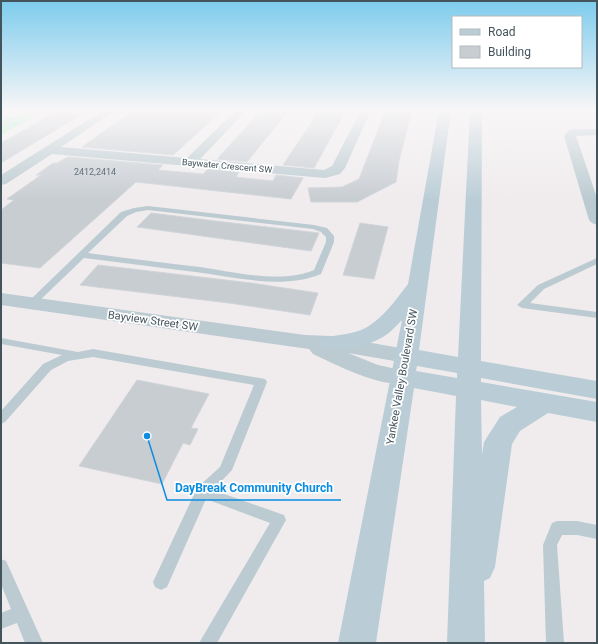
<svg xmlns="http://www.w3.org/2000/svg" width="598" height="644" font-family="Roboto,sans-serif">
<style>
.green{fill:#b4f3c2}
.lines{fill:none;stroke-linecap:round;stroke-linejoin:round}
.stream{fill:#7cf0f5;fill-rule:evenodd}
.building{fill:#c8cdd2;stroke:#d0d4d9}
.lane{fill:#bbcbd1;fill-rule:evenodd}
.street{fill:#bbcbd1;fill-rule:evenodd}
.secondary{fill:#bacdd6;fill-rule:evenodd}
.labels{text-anchor:middle;dominant-baseline:central;stroke-width:3.5;stroke-linejoin:round;paint-order:stroke}
.far-street-label{font-size:9px;fill:#43545c;stroke:#fff}
.number-label{font-size:9px;fill:#64727a}
.street-label{font-size:11px;fill:#43545c;stroke:#fff}
.leader{fill:none;stroke:#0b8de2;stroke-width:1.5}
.callout-dot{fill:#0b8de2;stroke:#fff;stroke-width:1.5}
.callout-label{font-size:12px;text-anchor:middle;font-weight:bold;fill:#0b8de2;stroke:#fff;stroke-width:3.5;stroke-linejoin:round;paint-order:stroke}
</style>
<rect width="100%" height="100%" fill="#f0eced"/>
<path class="green" d="M30,110H47L1,135V119L18,116Z"/>
<g class="lines">
<path class="stream" d="M17,121L20,122L11,127L8,126Z"/>
</g>
<g class="building">
<path d="M134,110H223L173,155L82,147Z"/>
<path d="M262,110H289L247,162L217,159Z"/>
<path d="M322,110H346L314,168L283,165L317,114H319Z"/>
<path d="M386,110H412L399,161L396,182L357,202H311L308,188L342,187L359,179Z"/>
<path d="M56,112L82,114L1,163V143Z"/>
<path d="M68,157L163,165L158,170L203,174L208,169L239,172L236,177L273,181L276,175L303,178L291,199L136,182L40,268L1,263V210L14,200L7,199L41,175H36L53,163H57Z"/>
<path d="M151,213L215,221L319,233L311,251L137,227Z"/>
<path d="M360,223L388,227L374,279L343,275Z"/>
<path d="M98,265L251,283L318,293L310,315L229,303L80,285Z"/>
<path d="M137,380L209,394L191,428L198,429L190,445L183,443L162,484L79,466Z"/>
</g>
<g class="lines">
<g class="lane">
<path d="M148,206L314,225L327,228L334,236V242L321,274C283,290 235,277 195,272C158,267 121,263 84,258L35,305H29L27,303L29,301L121,212L134,208ZM148,210L313,229L321,232L326,237V242L314,270C282,284 234,272 200,267C163,263 125,258 88,253L127,216L136,212Z"/>
<path d="M597,258V264L544,289L530,303L597,312V318L522,308L517,305L538,285Z"/>
<path d="M1,338L78,352L93,349L265,379L267,382L232,470L213,490L284,515L286,520L217,643H199L270,523L206,499L167,587L161,590L155,587L153,582L197,488L220,467L254,385L93,357L68,361L51,370L5,422L1,424V411L43,364L62,355L1,344Z"/>
<path d="M557,521H577L597,525V539L577,535H562L557,545L564,643H546L543,545L552,523Z"/>
<path d="M1,559L6,561L43,643H25L17,623L1,629V613L11,609L1,584Z"/>
</g>
<g class="street">
<path d="M104,110H116L61,147L187,158L236,110H247L200,159L324,170L332,166L361,110H371L345,168L340,174L325,178L52,154L6,184L1,185V175Z"/>
<path d="M573,129H597V135L576,136L597,198V225L592,223L589,220L564,136L569,130Z"/>
<path d="M1,293L305,335L332,336L406,349L414,351L417,356L414,361L406,363L348,353L378,365L410,372L413,377L410,382C383,390 337,365 313,354L309,349L1,305Z"/>
</g>
<path class="secondary" d="M439,110H451L419,350L458,357L470,110H482L481,361L597,381V399L481,378V382L597,402V422L548,413L520,431L512,444L495,567L490,578L484,581L485,643H447L456,396L414,388L376,643H338L402,320C396,326 390,333 383,337C367,346 341,353 324,348L320,343L324,338C334,335 345,335 355,332C378,326 394,302 408,284ZM417,366L457,373V378L416,371ZM481,400L517,407L500,417L484,442L482,454Z"/>
</g>
<linearGradient id="sky" x2="0" y2="1"><stop stop-color="#7dcced"/><stop offset="0.55" stop-color="#f8f6f7"/><stop offset="1" stop-color="#f8f6f7" stop-opacity="0"/></linearGradient>
<rect width="598" height="200" fill="url(#sky)"/>
<g class="labels">
<g class="far-street-label">
<text transform="translate(227 166) rotate(5)">Baywater Crescent SW</text>
</g>
<g class="number-label">
<text x="95" y="172">2412,2414</text>
</g>
<g class="street-label">
<text transform="translate(153 321) rotate(8)">Bayview Street SW</text>
<text transform="translate(402 377) rotate(-80)">Yankee Valley Boulevard SW</text>
</g>
</g>
<path class="leader" d="M147 436L167 500H341"/>
<circle class="callout-dot" cx="147" cy="436" r="4"/>
<g class="callout-label">
<text x="254" y="492">DayBreak Community Church</text>
</g>
<rect width="598" height="644" fill="none" stroke="#43545c" stroke-width="4"/>
<rect x="452" y="16" width="130" height="52" fill="#ffffff" stroke="#b4bbbe"/>
<rect x="460" y="29" width="20" height="6" fill="#bacdd6" stroke="#b4bbbe"/>
<text x="488" y="36" font-size="12" fill="#43545c">Road</text>
<rect x="460" y="46" width="20" height="12" fill="#c8cdd2" stroke="#b4bbbe"/>
<text x="488" y="56" font-size="12" fill="#43545c">Building</text>
</svg>
